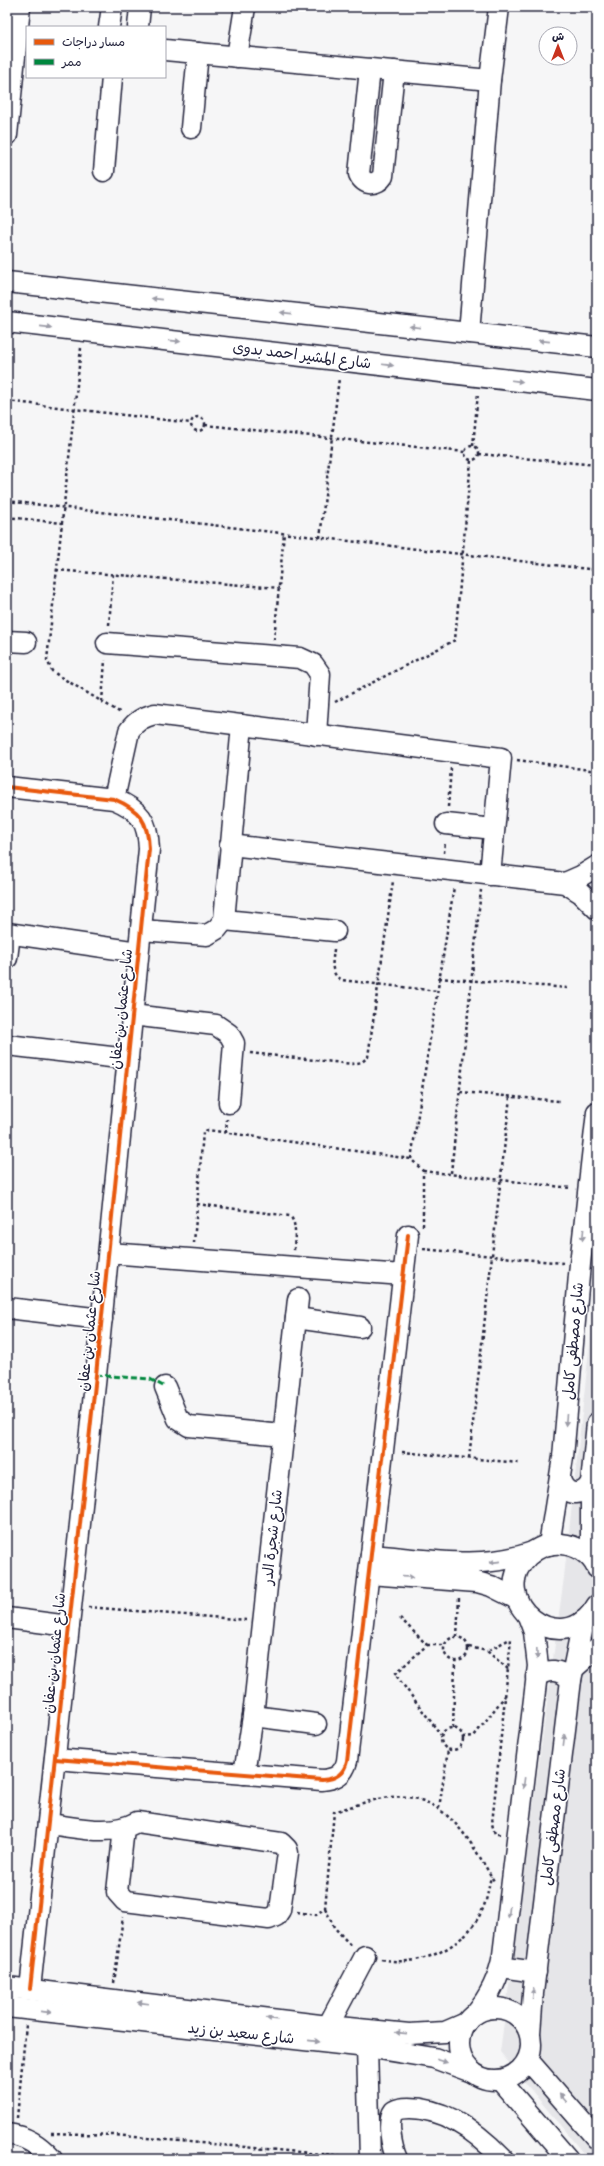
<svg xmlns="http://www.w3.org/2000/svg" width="604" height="2166" font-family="Itim,'Playpen Sans Arabic',sans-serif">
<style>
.built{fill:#e6e6e9}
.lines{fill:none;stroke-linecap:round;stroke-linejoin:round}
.minor-casing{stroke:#22223b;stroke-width:23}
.path{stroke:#22223b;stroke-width:2.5;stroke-dasharray:3 3;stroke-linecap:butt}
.minor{stroke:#fff;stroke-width:20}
.quiet{stroke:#00873e;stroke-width:3;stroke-dasharray:6 3;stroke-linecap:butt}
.cycleway-casing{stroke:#fff;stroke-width:6}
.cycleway{stroke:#e8590c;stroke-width:4}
.oneway{fill:#9c9ca7}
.labels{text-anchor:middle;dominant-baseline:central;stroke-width:3;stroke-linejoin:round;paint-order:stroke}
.street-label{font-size:15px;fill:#22223b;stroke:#fff}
</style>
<rect width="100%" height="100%" fill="#f6f6f7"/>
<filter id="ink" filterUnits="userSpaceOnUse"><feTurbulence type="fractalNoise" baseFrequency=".025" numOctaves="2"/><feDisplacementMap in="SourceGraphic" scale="8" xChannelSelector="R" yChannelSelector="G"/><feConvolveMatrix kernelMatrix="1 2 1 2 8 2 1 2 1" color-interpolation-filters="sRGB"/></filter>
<g filter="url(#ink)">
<path class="built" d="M597,1278V2159H588L500,2052L564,1577Z"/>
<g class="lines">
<g class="minor-casing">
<g id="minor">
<path d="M109,27L112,7"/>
<path d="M138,27L140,7"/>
<path d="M165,50L490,80"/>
<path d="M237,57L245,7"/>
<path d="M370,69L359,174C364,186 377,186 383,176L394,71"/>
<path d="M191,128L198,53"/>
<path d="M7,135L20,7"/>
<path d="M104,171L112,77"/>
<path d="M7,282L597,347"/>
<path d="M7,322L597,390"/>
<path d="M469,333L490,80L499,7"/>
<path d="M7,641L26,642"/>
<path d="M107,643L300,658L313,664L320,674L316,735"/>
<path d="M7,787L114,799C140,810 148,821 149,849L96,1375L30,1989"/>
<path d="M114,799L129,731C136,721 143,717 155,714L501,758L490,875"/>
<path d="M446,824L494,829"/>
<path d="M230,845L565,883L581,893L597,909"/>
<path d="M565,883L581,876L597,866"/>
<path d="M224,920L335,931"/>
<path d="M141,930L207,935L217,929L224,920L242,725"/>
<path d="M7,933L138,952"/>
<path d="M7,958L10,934"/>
<path d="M132,1015L216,1025L229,1034L234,1043L229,1103"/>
<path d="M7,1045L128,1059"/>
<path d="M109,1253L403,1275"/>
<path d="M7,1308L102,1319"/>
<path d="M296,1318L360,1327"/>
<path d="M165,1387L178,1419L189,1426L283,1435"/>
<path d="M560,1479C565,1496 582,1498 591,1483"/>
<path d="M549,1545L563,1457L580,1264L597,1112"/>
<path d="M371,1555C425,1559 481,1571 533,1552"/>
<path d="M591,1558V1483L597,1423"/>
<path d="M597,1568C591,1554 576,1545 561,1544C549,1543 537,1548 528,1556C483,1599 562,1665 597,1605"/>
<path d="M369,1574L477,1582L491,1586L517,1599"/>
<path d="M7,1618L69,1626"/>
<path d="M573,1669L597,1648"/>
<path d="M536,1677C548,1668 560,1669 571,1680"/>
<path d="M253,1716L316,1724"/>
<path d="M55,1759L322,1780C336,1779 344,1774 347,1761L408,1235"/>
<path d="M244,1774L253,1716L298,1299"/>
<path d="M48,1824C77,1827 110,1837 137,1822L281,1843L287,1849L288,1853L280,1910L276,1916L269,1919L125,1901L117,1892L124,1828"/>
<path d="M501,1967L536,1972"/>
<path d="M7,1987L328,2026L409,2034L445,2032L466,2023"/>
<path d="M7,2007L367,2047L434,2058L472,2072"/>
<circle cx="495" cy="2044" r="36"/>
<path d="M475,2014C490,1996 499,1978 503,1955L538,1666L534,1632L528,1616"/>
<path d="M328,2026L365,1956"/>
<path d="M530,2033L533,1993L571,1680L583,1621"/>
<path d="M367,2047L370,2159"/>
<path d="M528,2060L597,2139"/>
<path d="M500,2080L568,2159"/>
<path d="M7,2134C26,2136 39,2145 52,2159"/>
<path d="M397,2159C392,2148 386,2121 394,2111C399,2108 404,2108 409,2108C446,2108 479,2134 503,2159"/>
</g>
</g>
<g class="path">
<path d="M81,348L47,660L52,671L59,676L121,713"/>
<path d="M7,401L191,423"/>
<circle cx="198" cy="424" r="7"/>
<path d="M205,425L465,452"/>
<path d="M473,446L478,393"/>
<circle cx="472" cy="453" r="7"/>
<path d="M479,454L597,465"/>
<path d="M7,501L597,570"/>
<path d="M7,517L62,523"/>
<path d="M320,538L339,378"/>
<path d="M56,570L279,588"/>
<path d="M109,625L113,574"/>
<path d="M274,640L284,533"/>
<path d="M102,702L105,660"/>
<path d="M335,702L455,640L471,460"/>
<path d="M517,760L597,771"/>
<path d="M448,807L451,768"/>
<path d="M444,853L445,842"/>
<path d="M334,949C333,961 329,972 341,980L437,991"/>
<path d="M439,978L568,988"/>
<path d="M250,1053L352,1064L362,1062L368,1057L393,881"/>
<path d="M460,1092L559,1101"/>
<path d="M226,1133L227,1119"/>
<path d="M423,1171L571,1188"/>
<path d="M451,1173L481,890"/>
<path d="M197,1204L290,1216C298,1225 294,1239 294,1251"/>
<path d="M423,1226V1171L411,1159L454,887"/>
<path d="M194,1243L203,1132L208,1130L411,1159"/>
<path d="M423,1249L563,1263"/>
<path d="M402,1452L519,1463"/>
<path d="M469,1458L510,1097"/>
<path d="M88,1607L246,1620"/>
<path d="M400,1618L427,1645L395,1674L441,1735"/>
<circle cx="456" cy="1649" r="12"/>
<path d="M457,1637L459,1597"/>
<path d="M427,1645H444"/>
<path d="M469,1647L487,1651"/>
<path d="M508,1669L487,1651L510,1639"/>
<circle cx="452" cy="1739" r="11"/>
<path d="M453,1728L455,1662"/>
<path d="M463,1737L474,1736L505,1696"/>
<path d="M439,1808L448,1750"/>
<path d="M500,1834H495L492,1824L511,1639"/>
<path d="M325,1908L334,1927L351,1946"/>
<path d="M297,1912L316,1915L325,1908L334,1812C350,1807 367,1801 384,1798C442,1787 470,1840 494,1881"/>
<path d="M381,1959C422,1969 471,1945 485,1903C488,1895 489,1885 491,1876"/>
<path d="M114,1983L123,1917"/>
<path d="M17,2118L26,2025"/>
<path d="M51,2133L114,2135L353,2157"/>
</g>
<use href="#minor" class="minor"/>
<path class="quiet" d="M96,1375L150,1379L165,1387"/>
<g class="cycleway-casing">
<g id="cycleway">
<path d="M7,787L114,799C140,810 148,821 149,849L96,1375L30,1989"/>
<path d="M55,1759L322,1780C336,1779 344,1774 347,1761L408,1235"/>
</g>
</g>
<use href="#cycleway" class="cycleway"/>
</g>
<defs><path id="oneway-solid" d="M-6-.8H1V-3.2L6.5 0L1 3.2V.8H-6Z"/></defs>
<g class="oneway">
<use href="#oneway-solid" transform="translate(157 299) rotate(-174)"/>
<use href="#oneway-solid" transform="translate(286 313) rotate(-174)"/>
<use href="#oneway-solid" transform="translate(46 327) rotate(6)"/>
<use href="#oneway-solid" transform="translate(415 327) rotate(-174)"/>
<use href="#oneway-solid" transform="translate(175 341) rotate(6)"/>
<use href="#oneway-solid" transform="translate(544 341) rotate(-174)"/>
<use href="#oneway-solid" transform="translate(388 365) rotate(7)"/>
<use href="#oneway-solid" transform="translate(517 381) rotate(7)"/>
<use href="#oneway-solid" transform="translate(583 1235) rotate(96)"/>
<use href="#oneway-solid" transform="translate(566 1420) rotate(95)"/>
<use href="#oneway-solid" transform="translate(495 1562) rotate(174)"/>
<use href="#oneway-solid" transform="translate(408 1577) rotate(4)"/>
<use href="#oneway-solid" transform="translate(537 1654) rotate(88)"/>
<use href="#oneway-solid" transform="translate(564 1740) rotate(-83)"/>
<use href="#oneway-solid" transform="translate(524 1783) rotate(97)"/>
<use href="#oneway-solid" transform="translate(509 1912) rotate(97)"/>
<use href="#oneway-solid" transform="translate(533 1994) rotate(-84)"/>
<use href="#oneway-solid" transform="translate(143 2003) rotate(-173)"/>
<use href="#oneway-solid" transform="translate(46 2012) rotate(6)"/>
<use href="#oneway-solid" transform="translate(272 2019) rotate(-173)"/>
<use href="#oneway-solid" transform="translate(401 2033) rotate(-174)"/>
<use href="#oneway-solid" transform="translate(314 2041) rotate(6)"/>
<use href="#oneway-solid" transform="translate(442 2061) rotate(18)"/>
<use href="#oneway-solid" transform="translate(563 2098) rotate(-132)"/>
</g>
</g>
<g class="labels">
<g class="street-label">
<text transform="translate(302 355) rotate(7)">شارع المشير احمد بدوى</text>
<text transform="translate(121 1009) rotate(-84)">شارع عثمان بن عفان</text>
<text transform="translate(89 1331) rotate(-84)">شارع عثمان بن عفان</text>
<text transform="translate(573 1341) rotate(-85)">شارع مصطفى كامل</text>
<text transform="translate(272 1537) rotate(-84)">شارع شجرة الدر</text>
<text transform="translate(54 1653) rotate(-84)">شارع عثمان بن عفان</text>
<text transform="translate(553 1827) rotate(-83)">شارع مصطفى كامل</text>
<text transform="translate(241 2033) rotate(6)">شارع سعيد بن زيد</text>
</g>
</g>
<rect width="604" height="2166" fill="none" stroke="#fff" stroke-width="24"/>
<rect x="12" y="12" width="580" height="2142" fill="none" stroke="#22223b" stroke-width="1.5" filter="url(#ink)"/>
<rect x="26" y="26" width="140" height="52" fill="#ffffff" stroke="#a7a7b1"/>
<rect x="34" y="39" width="20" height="6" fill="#e8590c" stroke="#a7a7b1"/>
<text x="62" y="46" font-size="12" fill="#22223b">مسار دراجات</text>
<rect x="34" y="59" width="20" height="6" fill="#00873e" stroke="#a7a7b1"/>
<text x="62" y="66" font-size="12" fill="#22223b">ممر</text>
<g transform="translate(558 46)"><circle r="19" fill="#ffffff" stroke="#a7a7b1"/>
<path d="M0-3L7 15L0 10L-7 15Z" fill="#c8321e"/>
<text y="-6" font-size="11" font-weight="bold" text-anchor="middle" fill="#22223b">ش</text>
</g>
</svg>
